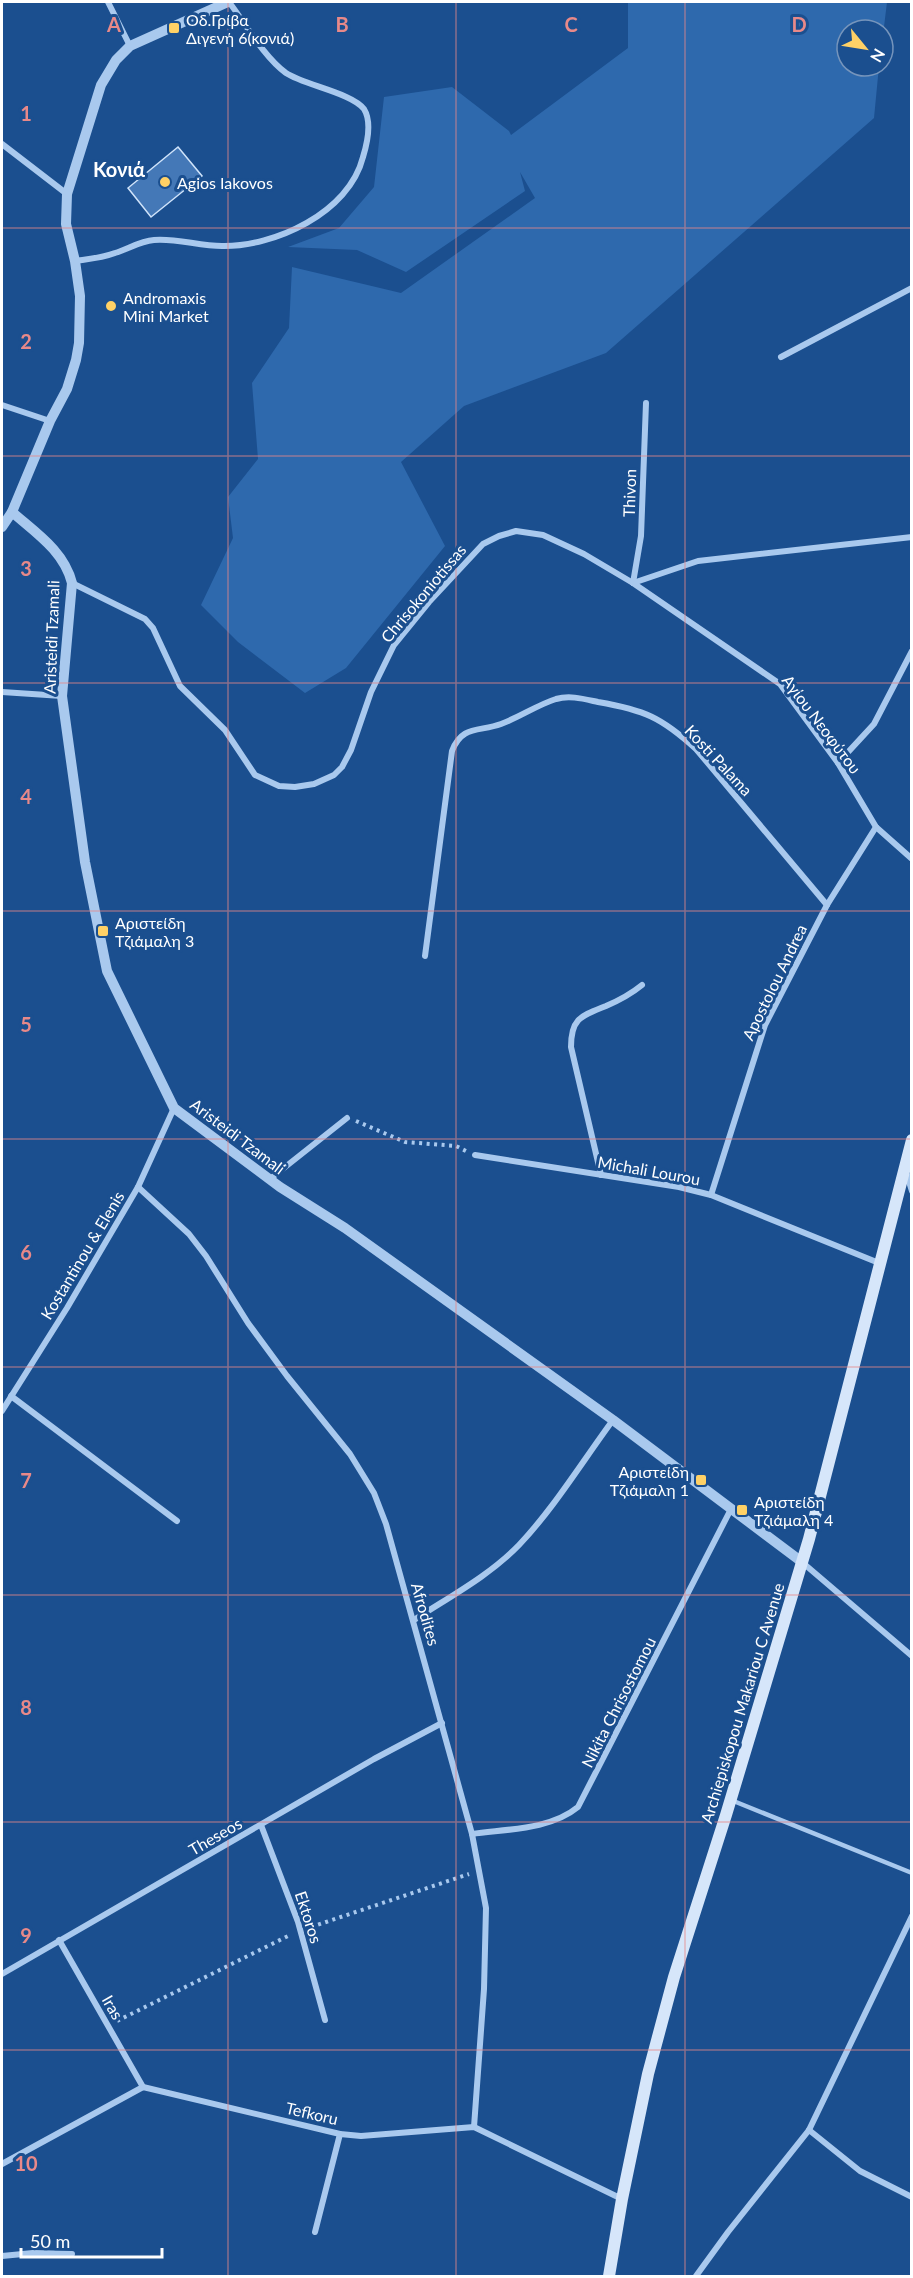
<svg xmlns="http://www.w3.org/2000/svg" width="913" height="2278" font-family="Lato,sans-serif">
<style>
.green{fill:#2e69ad}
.building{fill:#4478b7;stroke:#cfe3fa;stroke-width:1.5}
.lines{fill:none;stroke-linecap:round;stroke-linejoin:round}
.path{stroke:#a9c9ee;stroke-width:4;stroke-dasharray:3 4.5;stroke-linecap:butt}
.service{stroke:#a9c9ee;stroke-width:4.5}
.minor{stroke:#a9c9ee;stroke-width:6}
.tertiary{stroke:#a9c9ee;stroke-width:10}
.secondary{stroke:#d6e6fa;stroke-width:12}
.grid{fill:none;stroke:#e88989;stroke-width:1.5;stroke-opacity:0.55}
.poi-dot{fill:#ffd166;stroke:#1b4f8f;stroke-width:2}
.labels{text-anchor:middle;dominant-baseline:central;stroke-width:6;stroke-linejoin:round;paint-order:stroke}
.poi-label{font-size:16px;fill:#fff;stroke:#1b4f8f;text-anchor:start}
.street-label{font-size:16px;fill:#fff;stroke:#1b4f8f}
.quarter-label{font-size:20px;font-weight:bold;fill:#fff;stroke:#1b4f8f}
.grid-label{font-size:20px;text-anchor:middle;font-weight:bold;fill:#e88989;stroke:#1b4f8f;stroke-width:6;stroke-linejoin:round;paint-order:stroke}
</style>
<rect width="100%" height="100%" fill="#1b4f8f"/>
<path class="green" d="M628,2H887L883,35V30H847V66H879L874,118L606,353L464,406L401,462L445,546L346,668L305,693L238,642L201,605L233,538L228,497L258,459L252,383L289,328L292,267L401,293L535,198L520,172L525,191L406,272L357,250L288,247L339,228L374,187L384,97L452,87L509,131L511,135L628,48Z"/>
<path class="building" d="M178,147L202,176L151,217L128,188Z"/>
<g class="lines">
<g class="path">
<path d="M356,1121L405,1142L456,1146L466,1151"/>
<path d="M311,1927L469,1874"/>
<path d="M117,2021L290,1935"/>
</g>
<path class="service" d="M731,1800L912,1873"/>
<g class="minor">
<path d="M108,2L130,46"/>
<path d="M2,144L67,194"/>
<path d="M75,261C89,259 102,258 115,253C128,249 140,241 154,240C176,238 199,246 222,246C274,247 349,213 363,157C367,144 372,122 364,109C352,93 304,85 286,73C264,57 245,23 229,2"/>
<path d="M781,357L912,288"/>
<path d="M2,405L50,421"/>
<path d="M72,583L145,619L153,628L180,686L225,730L255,775L279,786L295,787L314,784L334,775L342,767L351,750L371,692L394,645L429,602L483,544L499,536L516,531L543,535L584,554L633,583L780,684L838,763L876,827L912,859"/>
<path d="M633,583L698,561L912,537"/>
<path d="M633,583L641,536L646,403"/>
<path d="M2,692L62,696"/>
<path d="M838,763L874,724L912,651"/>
<path d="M425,956L452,751C462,725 479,732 501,724C520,717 537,705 556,699C570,695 584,699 598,702C644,710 661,717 696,749L827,905"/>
<path d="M475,1155L679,1187L711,1195L879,1263"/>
<path d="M906,1172L912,1191"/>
<path d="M601,1175L571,1047C571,1018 581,1016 606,1006C620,1000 631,994 642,985"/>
<path d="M270,1179L347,1118"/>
<path d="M138,1187L189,1234L206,1256L248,1323L287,1376L350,1454L374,1493L386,1524L472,1834L486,1908L484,1989L474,2127"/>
<path d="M711,1195L765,1025L827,905L876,827"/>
<path d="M11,1396L177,1521"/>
<path d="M2,1411L67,1308L138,1187L174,1108"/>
<path d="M803,1563L912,1656"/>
<path d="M414,1620C449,1597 489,1576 519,1545C554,1508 582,1462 613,1420"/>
<path d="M261,1825L298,1922L325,2020"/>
<path d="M472,1834C506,1829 550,1830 578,1807L731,1509"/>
<path d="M59,1940L143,2087"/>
<path d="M2,1974L374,1759L442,1723"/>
<path d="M809,2130L860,2171L912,2197"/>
<path d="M2,2164L143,2087L340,2134L361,2136L474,2127L622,2199"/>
<path d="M315,2232L340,2134"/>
<path d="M2,2256L33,2253L72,2254"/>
<path d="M696,2276L728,2232L809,2130L912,1916"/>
</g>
<g class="tertiary">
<path d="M12,512C36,533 64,551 72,583L62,696L85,862L107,971L174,1108L280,1187L345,1228L613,1420L802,1562"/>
<path d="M2,527L12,512L50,421L67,389L76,360L79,343L80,296L75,261L66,224L67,194L101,85L116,60L130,46L228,2"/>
</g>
<path class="secondary" d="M609,2276L622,2199L648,2074L674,1977L726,1815L809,1539L912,1140"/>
</g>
<path class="grid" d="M228,2V2276M456,2V2276M685,2V2276M2,228H912M2,456H912M2,683H912M2,911H912M2,1139H912M2,1367H912M2,1595H912M2,1822H912M2,2050H912"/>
<g class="poi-dot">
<rect x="168" y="22" width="12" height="12" rx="3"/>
<circle cx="165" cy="182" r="6"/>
<circle cx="111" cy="306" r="6"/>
<rect x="97" y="925" width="12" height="12" rx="3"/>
<rect x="695" y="1474" width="12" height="12" rx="3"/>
<rect x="736" y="1504" width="12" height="12" rx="3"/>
</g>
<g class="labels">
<g class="poi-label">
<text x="186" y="19">Οδ.Γρίβα<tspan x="186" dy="18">Διγενή 6(κονιά)</tspan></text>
<text x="177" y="182">Agios Iakovos</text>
<text x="123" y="297">Andromaxis<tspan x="123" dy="18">Mini Market</tspan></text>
<text x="115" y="922">Αριστείδη<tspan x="115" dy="18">Τζιάμαλη 3</tspan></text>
<text x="689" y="1471" text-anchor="end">Αριστείδη<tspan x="689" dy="18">Τζιάμαλη 1</tspan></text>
<text x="754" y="1501">Αριστείδη<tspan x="754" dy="18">Τζιάμαλη 4</tspan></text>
</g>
<g class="street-label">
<text transform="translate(629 493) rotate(-88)">Thivon</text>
<text transform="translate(423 593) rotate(-50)">Chrisokoniotissas</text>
<text transform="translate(51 637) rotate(-88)">Aristeidi Tzamali</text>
<text transform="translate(822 724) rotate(53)">Αγίου Νεοφύτου</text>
<text transform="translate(719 760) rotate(47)">Kosti Palama</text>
<text transform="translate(774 982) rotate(-64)">Apostolou Andrea</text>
<text transform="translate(238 1136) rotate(37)">Aristeidi Tzamali</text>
<text transform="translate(649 1170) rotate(10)">Michali Lourou</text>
<text transform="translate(82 1255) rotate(-59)">Kostantinou &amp; Elenis</text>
<text transform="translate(426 1614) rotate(74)">Afrodites</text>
<text transform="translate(618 1702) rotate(-63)">Nikita Chrisostomou</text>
<text transform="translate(742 1703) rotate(-73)">Archiepiskopou Makariou C Avenue</text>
<text transform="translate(215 1836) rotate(-30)">Theseos</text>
<text transform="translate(309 1917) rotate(72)">Ektoros</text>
<text transform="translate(113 2007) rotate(60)">Iras</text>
<text transform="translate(312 2113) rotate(13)">Tefkoru</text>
</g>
<g class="quarter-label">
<text x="119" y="169">Κονιά</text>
</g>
</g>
<g class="grid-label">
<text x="114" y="32">A</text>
<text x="342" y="32">B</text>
<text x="571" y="32">C</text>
<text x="799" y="32">D</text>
<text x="26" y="121">1</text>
<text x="26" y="349">2</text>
<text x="26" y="576">3</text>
<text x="26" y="804">4</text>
<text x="26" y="1032">5</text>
<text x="26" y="1260">6</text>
<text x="26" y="1488">7</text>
<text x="26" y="1715">8</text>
<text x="26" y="1943">9</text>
<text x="26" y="2171">10</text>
</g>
<rect width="913" height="2278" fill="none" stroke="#ffffff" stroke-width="6"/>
<g transform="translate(865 48) rotate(120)"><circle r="28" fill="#1b4f8f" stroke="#7695bc" stroke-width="1.5"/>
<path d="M0-4.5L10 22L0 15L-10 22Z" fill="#ffd166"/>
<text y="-9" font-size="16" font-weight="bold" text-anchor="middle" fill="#ffffff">N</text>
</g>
<path d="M21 2248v9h141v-9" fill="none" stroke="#ffffff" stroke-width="3"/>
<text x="30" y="2248" font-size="18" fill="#ffffff" stroke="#1b4f8f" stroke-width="4.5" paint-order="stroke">50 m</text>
</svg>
